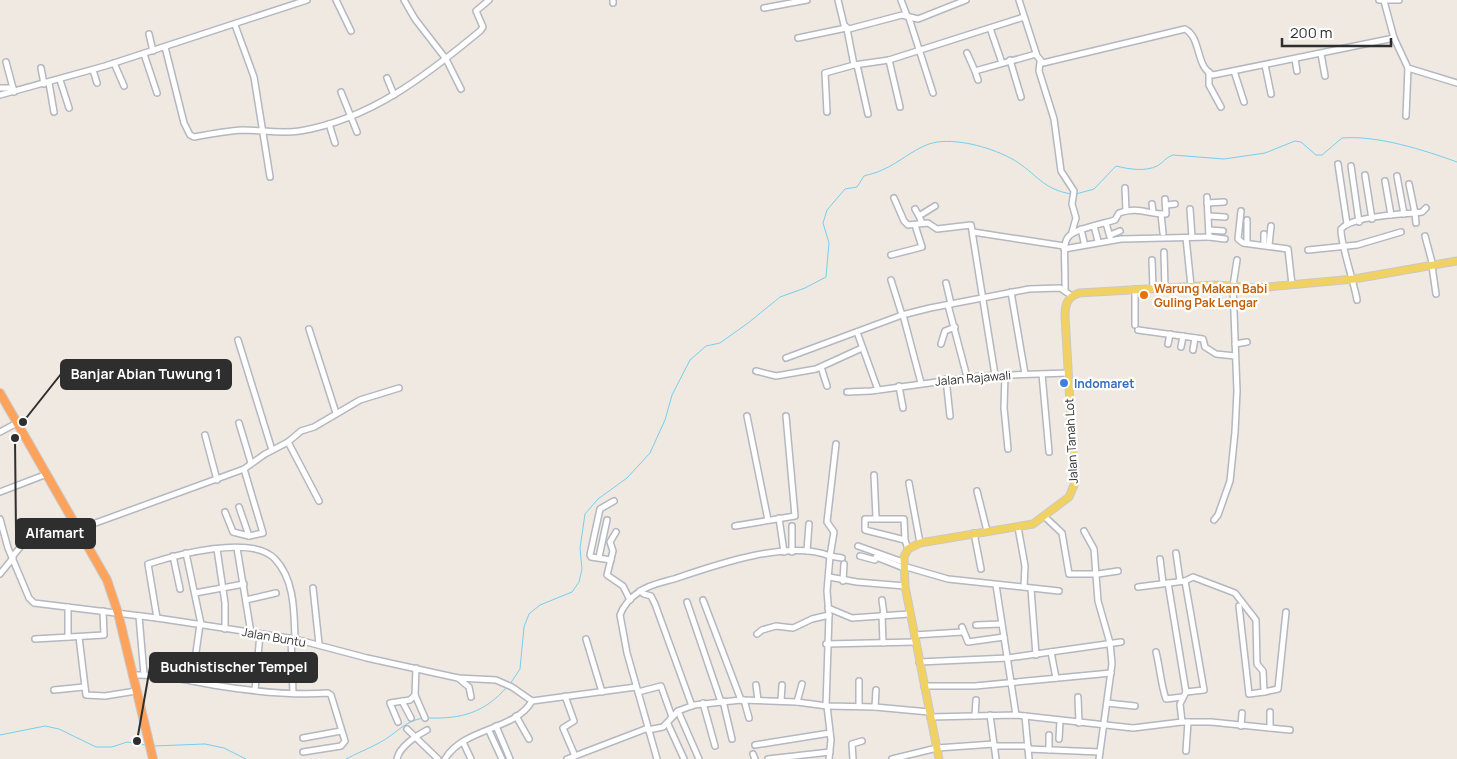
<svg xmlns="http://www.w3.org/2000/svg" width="1457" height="759" font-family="Manrope,sans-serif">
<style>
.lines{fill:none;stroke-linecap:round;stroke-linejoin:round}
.stream{stroke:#75cff0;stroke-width:1}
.minor-casing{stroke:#b4b7c1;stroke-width:8}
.major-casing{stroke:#c9c9c9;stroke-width:9}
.highway-casing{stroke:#c9c9c9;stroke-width:10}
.minor{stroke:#fff;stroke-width:5}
.major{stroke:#f2d163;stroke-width:7}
.highway{stroke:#ffa35c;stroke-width:8}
.food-dot{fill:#e8710a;stroke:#fff;stroke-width:2}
.shop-dot{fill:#3f7fe0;stroke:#fff;stroke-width:2}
.labels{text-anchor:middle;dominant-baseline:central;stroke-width:4.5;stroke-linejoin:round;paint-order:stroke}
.food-label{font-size:12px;font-weight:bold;fill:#c56008;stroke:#fff;text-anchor:start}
.street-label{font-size:12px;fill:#2e2e2e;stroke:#fff}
.shop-label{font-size:12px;font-weight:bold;fill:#366cbe;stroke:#fff;text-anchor:start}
.leader{fill:none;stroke:#2e2e2e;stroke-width:2}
.callout-dot{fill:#2e2e2e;stroke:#fff;stroke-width:2}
.callout{fill:#2e2e2e;stroke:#2e2e2e;stroke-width:2}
.callout-label{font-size:14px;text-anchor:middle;font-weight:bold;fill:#fff}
</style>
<rect width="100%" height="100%" fill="#efe9e1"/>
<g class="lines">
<g class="stream">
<path d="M1386,42L1394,41"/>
<path d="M1076,194L1094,189L1116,166C1128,169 1145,172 1157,166C1163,163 1166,157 1173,155L1224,159L1265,153L1295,141L1301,142L1316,155H1322L1342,138C1377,135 1424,150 1457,162"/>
<path d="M510,684L520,669L524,627L529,614L540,605L572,592L579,582L582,569L580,548L585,514L598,499L627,478L650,453L665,420L672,395L690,360L706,346L720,343L748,323L780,297L805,288L826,277L829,243L823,223L827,210L845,189L857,187L864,176C870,174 877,173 882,170C900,163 917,145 937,142C961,139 993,148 1014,160C1037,174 1043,190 1072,194"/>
<path d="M428,718C462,719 484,713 507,687"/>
<path d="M0,735L45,726L59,729L96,747H112L127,742L145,745"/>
<path d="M154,746L205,744L224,748L246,759"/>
<path d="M346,759C357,753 368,749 379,743C395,735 405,720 424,718"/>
</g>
<g class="minor-casing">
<g id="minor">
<path d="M336,0L351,31"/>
<path d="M404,0L415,19L446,59L461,89"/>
<path d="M838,0L844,25L849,29L902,15L918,19L966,0"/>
<path d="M901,0L907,16"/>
<path d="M1019,0L1037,56L1043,63L1185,29C1202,38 1195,67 1213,75L1394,38L1408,68L1457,83"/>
<path d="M1379,0H1399"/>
<path d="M1384,1L1394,38"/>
<path d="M613,3V0"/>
<path d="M764,8L807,0"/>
<path d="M909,18L933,93"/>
<path d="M235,25L254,77L270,177"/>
<path d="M990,28L1002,63"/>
<path d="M847,29L854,65"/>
<path d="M149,34L153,51"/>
<path d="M798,38L846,28"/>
<path d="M165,47L184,123L190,135L194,137C210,134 227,131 243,130C262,130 281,134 300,131C371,119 427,75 480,31L483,27L476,11L489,0"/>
<path d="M967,53L975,71L1036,54"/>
<path d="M144,54L157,93"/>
<path d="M1321,54L1325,76"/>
<path d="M1295,59L1297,71"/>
<path d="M889,60L900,107"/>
<path d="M1010,60L1021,97"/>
<path d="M6,62L14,92"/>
<path d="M1040,62L1039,71L1054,119L1061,171L1074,191L1072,204L1076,218L1072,232"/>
<path d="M114,63L124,86"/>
<path d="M857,65L868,114"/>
<path d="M1265,65L1271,94"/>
<path d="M41,68L44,84"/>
<path d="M93,70L97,83"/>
<path d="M975,71L978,80"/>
<path d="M1234,71L1244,102"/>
<path d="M1209,72V85L1221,107"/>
<path d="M387,78L394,95"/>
<path d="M60,80L69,108"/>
<path d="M49,83L54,112"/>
<path d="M0,88H13"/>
<path d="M341,92L357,132"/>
<path d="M0,95L105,66L307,0"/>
<path d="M827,112L825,73L854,65L889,60L1024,17"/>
<path d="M1406,116L1408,68"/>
<path d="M329,124L335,143"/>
<path d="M1338,164L1347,224"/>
<path d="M1351,166L1359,222"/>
<path d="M1365,175L1372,219"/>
<path d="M1397,176L1404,214"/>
<path d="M1385,181L1391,215"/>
<path d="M1125,188L1126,211"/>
<path d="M894,198L904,221L908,225L928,223L937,229L971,225L995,375"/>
<path d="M1207,203L1224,202"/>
<path d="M1152,204L1153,212"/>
<path d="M1167,205L1175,204"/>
<path d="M915,209L919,216"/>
<path d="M1190,209L1192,237"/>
<path d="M1241,211L1238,239L1243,243L1288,249L1292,285"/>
<path d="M1161,214L1163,233"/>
<path d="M1209,216L1225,217"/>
<path d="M922,223L919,216L935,206"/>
<path d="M1106,223L1110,237"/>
<path d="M1416,223L1415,213L1422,212L1426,208"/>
<path d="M1094,226L1098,241"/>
<path d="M1081,229L1084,242"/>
<path d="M1209,230L1223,231"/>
<path d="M973,232L1064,246"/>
<path d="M1110,235L1120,231"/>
<path d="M1425,236L1433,266"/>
<path d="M1209,237L1225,239"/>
<path d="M1186,238L1191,286"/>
<path d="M1247,243V220"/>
<path d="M1264,245V234"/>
<path d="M1269,245L1271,226"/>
<path d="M1064,249L1121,239L1209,237L1207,197"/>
<path d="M1308,250L1357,245L1401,232"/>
<path d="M1164,252L1165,288"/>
<path d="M891,255L922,247L915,225"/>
<path d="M1152,260L1153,288"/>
<path d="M1432,266L1436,294"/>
<path d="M891,280L902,315"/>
<path d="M946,283L951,304"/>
<path d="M1065,290C1066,229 1053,237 1115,220L1119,213C1138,206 1149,215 1166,214L1165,199"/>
<path d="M1011,292L1025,374"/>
<path d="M1357,300C1354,282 1340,242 1341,229C1351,217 1398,214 1415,213L1409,184"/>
<path d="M948,305L967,377"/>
<path d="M903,315L921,383"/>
<path d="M1135,325V289"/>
<path d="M309,329L336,413"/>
<path d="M1138,330L1203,339L1205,347L1216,354L1235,356"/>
<path d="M857,332L878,390"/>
<path d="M238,340L272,450"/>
<path d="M941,344L945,331L955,327"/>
<path d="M1168,344L1170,334"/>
<path d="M1235,344L1247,342"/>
<path d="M1181,347L1183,336"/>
<path d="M1193,350L1195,338"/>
<path d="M786,358L902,315L930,308L1029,289L1060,288L1072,296"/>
<path d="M821,367L827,386"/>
<path d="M756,371L776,376L816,369L862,348"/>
<path d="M1042,374L1049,452"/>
<path d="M1005,375L1004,408L1008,449"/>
<path d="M946,379L950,416"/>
<path d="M899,386L903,408"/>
<path d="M847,392L871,391L981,376L1068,373"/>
<path d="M747,416L768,520"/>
<path d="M239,423L251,463"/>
<path d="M0,432L17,423"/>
<path d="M205,435L217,480"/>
<path d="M288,442L319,501"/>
<path d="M836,444L827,522L834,532L830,556L842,558"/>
<path d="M874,475L876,517"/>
<path d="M909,483L920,543"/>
<path d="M977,491L987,531"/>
<path d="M0,492L47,474"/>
<path d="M239,507L249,536"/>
<path d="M225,512L233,532L249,536L263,533L244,469"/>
<path d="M1045,517L1062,533L1069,574H1098L1118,571"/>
<path d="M779,518L784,552"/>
<path d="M0,519L8,548L29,598L34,603L157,618L295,639L367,658L458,678L496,680L512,687L532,701"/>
<path d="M1214,520L1218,515L1230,481L1235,432L1237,391L1233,286L1237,260"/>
<path d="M735,526L795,516L786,416"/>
<path d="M1018,527L1025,566L1024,587"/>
<path d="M79,529L244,469L265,454L288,442L301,431L314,427L360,400L399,388"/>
<path d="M1084,531L1094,549L1098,601L1110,643L1112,664L1099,759"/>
<path d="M616,532L610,542L613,551L607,575L623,586L630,600"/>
<path d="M974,533L981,569"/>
<path d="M905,540L865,530V519H904L905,540L908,549"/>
<path d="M858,546L903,562"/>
<path d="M237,548L251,633"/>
<path d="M217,549L225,603V629"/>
<path d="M807,551L809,524"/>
<path d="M792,552V526"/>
<path d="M186,553L201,624"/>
<path d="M1176,553L1180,581"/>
<path d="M173,556L180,589"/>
<path d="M860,556L875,560L876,557L904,568"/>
<path d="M12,557L22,545L76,524"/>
<path d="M599,557L607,520"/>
<path d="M1160,559L1163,583"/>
<path d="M611,560L591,557L590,555L600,509L614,501"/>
<path d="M903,566L948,579L1059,591"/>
<path d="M0,574L13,558"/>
<path d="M829,577L857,582L905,586"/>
<path d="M843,581L844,564"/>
<path d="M1185,581L1204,690L1186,692"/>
<path d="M1168,583L1186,692L1180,704L1182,722"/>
<path d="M996,585L1016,715"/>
<path d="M1138,587L1185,581L1193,577L1235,593L1256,620L1257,664L1263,671L1264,692L1278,689L1286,612"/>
<path d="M313,588L319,644"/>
<path d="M1031,589L1036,655"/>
<path d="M640,591L644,594L651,596L655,604L692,706"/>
<path d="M195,593L244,584"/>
<path d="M246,600L276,593"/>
<path d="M703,600L741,700"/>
<path d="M882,600L884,615"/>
<path d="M687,602L721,702"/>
<path d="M1239,606L1249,694L1264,692"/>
<path d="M828,608L852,618L909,614"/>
<path d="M882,615L883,643"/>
<path d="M139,616L144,675"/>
<path d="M157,618L148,564C176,555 252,534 275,559C295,580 294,613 295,639"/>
<path d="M976,625L1001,624"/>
<path d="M962,627L968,642L1004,637"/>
<path d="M757,634L762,630L776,626L793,628L812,619L829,615"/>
<path d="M914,635L963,632"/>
<path d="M68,637V607"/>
<path d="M79,637L86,695L105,696L136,691"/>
<path d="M291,638L293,693"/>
<path d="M35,639L104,635L103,611"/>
<path d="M586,639L602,692"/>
<path d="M826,644L915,642"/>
<path d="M1051,652L1056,678"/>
<path d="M1156,652C1160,668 1161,685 1166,699L1182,697"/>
<path d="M919,662L1008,658L1121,642"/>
<path d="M416,668L415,695L425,718"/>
<path d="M133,675C160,674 186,680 213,685C250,691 290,696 328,693L331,695L345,741L341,746L303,752"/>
<path d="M458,678L469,687L471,697"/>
<path d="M192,681L200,624"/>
<path d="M756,685L758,700"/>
<path d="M924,686H975L1111,673"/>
<path d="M54,690L84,687"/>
<path d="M255,690L260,634"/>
<path d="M638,692L661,686L672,717"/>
<path d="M565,696L574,721L563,728L575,756"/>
<path d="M1078,697L1079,723"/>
<path d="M744,700L749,718"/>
<path d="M402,701L411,718"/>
<path d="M723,701L732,739"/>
<path d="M781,701L782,685"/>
<path d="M797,702L802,684"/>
<path d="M703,703L715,746"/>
<path d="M1107,703L1135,706"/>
<path d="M827,706L831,740L829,759"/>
<path d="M859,706V681"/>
<path d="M875,707L876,690"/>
<path d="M678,711L699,759"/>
<path d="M1270,712V728"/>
<path d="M990,715L996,759"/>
<path d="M516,716L529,739"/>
<path d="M975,716L976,700"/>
<path d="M1025,716L1029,759"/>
<path d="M930,717L1016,715L1133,728L1182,722H1211L1290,730"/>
<path d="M398,722L390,703L410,700L415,695"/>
<path d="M668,724L684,759"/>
<path d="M496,726L510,759"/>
<path d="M1241,726L1242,713"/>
<path d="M407,729L438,759"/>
<path d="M648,730L663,727L678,711L694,705L741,700L797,702L827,706L875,707L929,712"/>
<path d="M490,733L502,759"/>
<path d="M1049,735V750"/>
<path d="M303,738L341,731"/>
<path d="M1059,739L1060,721"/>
<path d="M463,742L471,759"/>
<path d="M755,745L830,733"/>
<path d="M995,746H1028"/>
<path d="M1028,749L1100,752"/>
<path d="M1186,751L1188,722"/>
<path d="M753,754L755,759"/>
<path d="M397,759C399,747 417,735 427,730"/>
<path d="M445,759C464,727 515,731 532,701L636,687"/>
<path d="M567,759L648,728"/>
<path d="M657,759L627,653L620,615C623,606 631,597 639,592C648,585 663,582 674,579C715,565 789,539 830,556L827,591L829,615L826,706"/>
<path d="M768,759L830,752"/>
<path d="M853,759L852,744L862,741"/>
<path d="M892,759L937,748L994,744"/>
</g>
</g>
<g class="major-casing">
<path id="major" d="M939,759L905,586L904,557L908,549L920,543L1033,524L1069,497L1074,485V473L1065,316C1065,305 1067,297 1079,293L1215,285L1257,288L1354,279L1457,261"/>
</g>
<g class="highway-casing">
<path id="highway" d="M0,393L107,580L118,613L153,759"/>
</g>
<use href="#minor" class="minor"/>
<use href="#major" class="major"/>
<use href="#highway" class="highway"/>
</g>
<circle class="food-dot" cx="1144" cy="295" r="5"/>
<circle class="shop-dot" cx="1064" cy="383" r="5"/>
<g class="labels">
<g class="food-label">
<text x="1154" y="288">Warung Makan Babi<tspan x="1154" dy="14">Guling Pak Lengar</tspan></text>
</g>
<g class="street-label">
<text transform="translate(973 378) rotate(-5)">Jalan Rajawali</text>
<text transform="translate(1071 441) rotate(-93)">Jalan Tanah Lot</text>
<text transform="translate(274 637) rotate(10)">Jalan Buntu</text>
</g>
<g class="shop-label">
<text x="1074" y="383">Indomaret</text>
</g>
</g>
<path class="leader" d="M23 422L61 374M15 438L16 533M137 741L150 667"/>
<g class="callout-dot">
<circle cx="23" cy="422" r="5"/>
<circle cx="15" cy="438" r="5"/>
<circle cx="137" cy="741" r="5"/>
</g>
<g class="callout">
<rect x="61" y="360" width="170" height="29" rx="5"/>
<rect x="16" y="519" width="79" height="29" rx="5"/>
<rect x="150" y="653" width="167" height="29" rx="5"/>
</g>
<g class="callout-label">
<text x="146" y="379">Banjar Abian Tuwung 1</text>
<text x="55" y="538">Alfamart</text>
<text x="234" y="672">Budhistischer Tempel</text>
</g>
<path d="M1282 38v8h109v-8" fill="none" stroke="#2e2e2e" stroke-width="2.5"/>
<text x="1290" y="38" font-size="15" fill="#2e2e2e" stroke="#ffffff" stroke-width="4" paint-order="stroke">200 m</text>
</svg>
